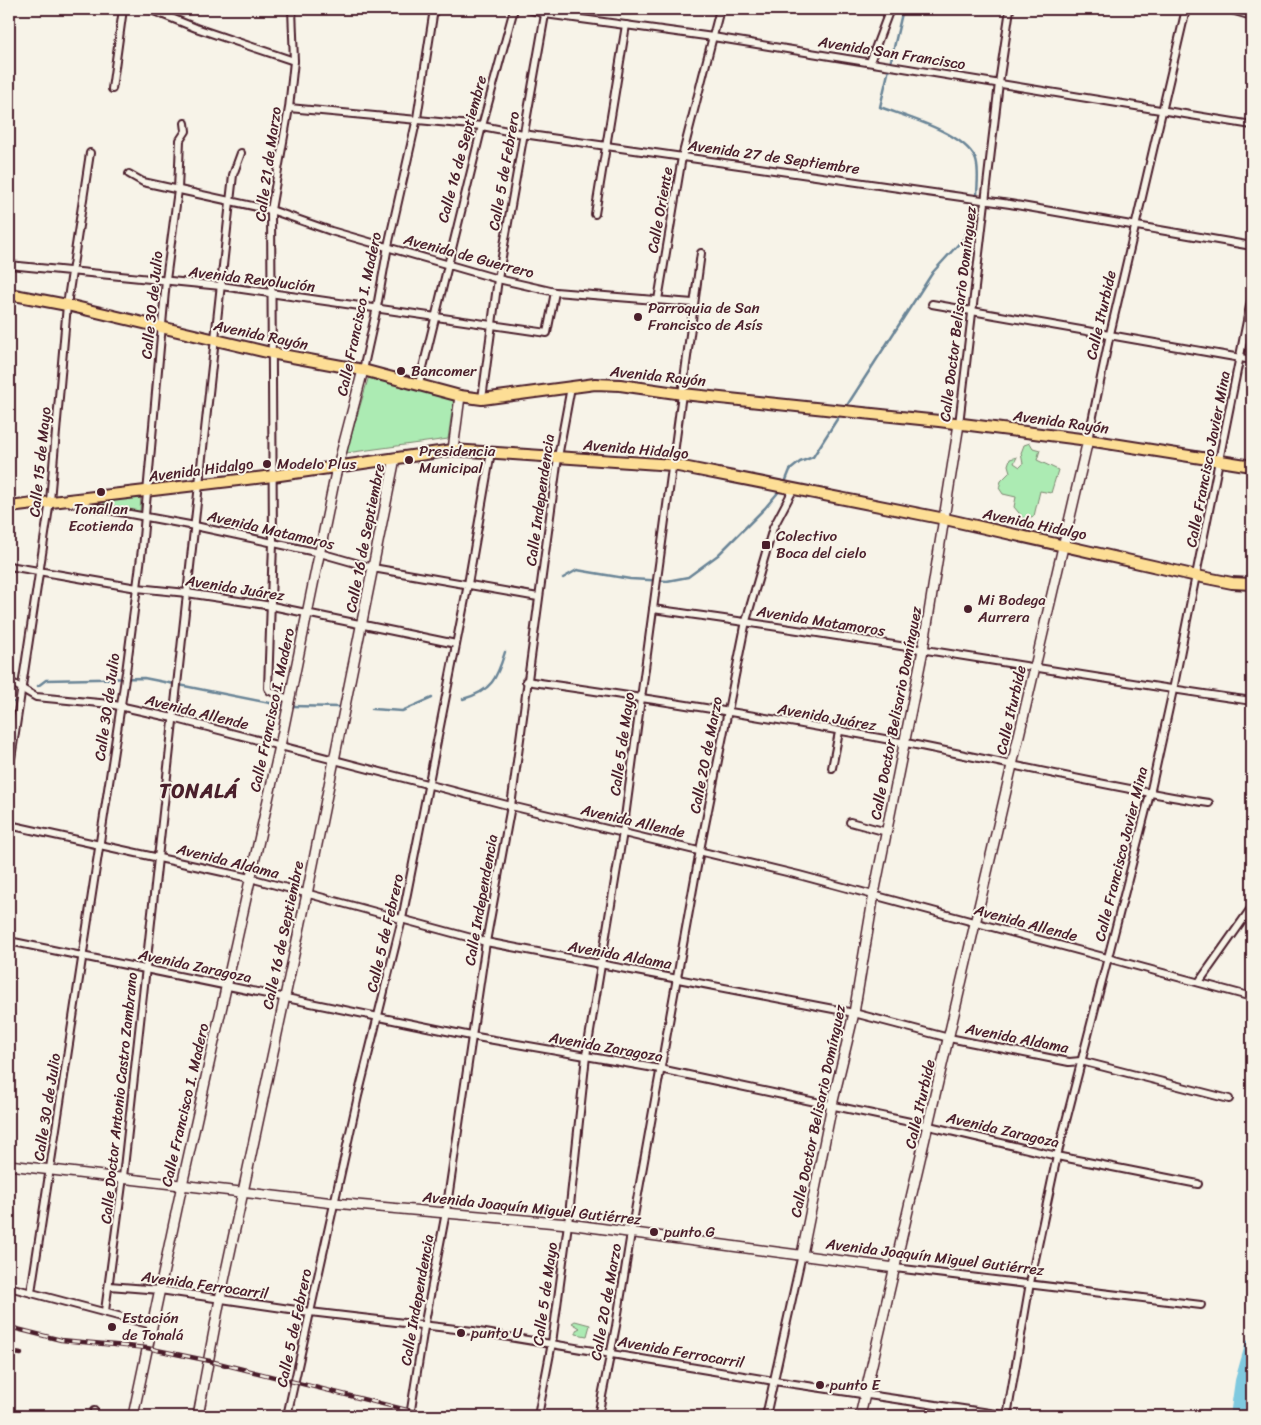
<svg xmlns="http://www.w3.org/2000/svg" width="1261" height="1425" font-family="Sriracha,sans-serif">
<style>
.green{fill:#acebb3;stroke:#7b856f}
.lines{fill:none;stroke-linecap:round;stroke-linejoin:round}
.stream{stroke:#6a8597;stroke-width:2.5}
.river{stroke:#7fc9df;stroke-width:14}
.street-casing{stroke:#4a1f2b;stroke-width:10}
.secondary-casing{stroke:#4a1f2b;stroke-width:12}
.primary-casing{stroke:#4a1f2b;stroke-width:14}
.street{stroke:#f7f3e8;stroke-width:6}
.secondary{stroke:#f7f3e8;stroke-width:9}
.primary{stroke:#fdde96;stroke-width:10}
.rail-casing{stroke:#4a1f2b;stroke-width:4.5}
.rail{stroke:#f7f3e8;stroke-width:2.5;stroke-dasharray:8;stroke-linecap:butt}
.poi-dot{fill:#4a1f2b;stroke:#f7f3e8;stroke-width:2}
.labels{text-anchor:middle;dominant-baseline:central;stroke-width:4;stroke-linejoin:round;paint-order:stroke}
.street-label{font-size:15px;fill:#4a1f2b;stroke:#f7f3e8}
.poi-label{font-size:15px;fill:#4a1f2b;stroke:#f7f3e8;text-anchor:start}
.district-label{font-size:20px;font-weight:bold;letter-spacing:1px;fill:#4a1f2b;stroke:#f7f3e8}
</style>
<rect width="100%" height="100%" fill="#f7f3e8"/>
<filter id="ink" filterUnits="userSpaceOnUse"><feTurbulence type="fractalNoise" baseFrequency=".02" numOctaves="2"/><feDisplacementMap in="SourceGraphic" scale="10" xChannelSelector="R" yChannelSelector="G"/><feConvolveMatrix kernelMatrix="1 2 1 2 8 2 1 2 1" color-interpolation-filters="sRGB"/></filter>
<g filter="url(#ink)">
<g class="green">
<path d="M369,376L454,397L448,439L346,453Z"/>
<path d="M1030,443L1033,448L1040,450L1037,460L1058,470L1051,493L1040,491L1034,516L1024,519L1014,507L1016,497L1003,494L999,488L1001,481L1010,472L1008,465L1010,459L1017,457L1014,463L1020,467L1023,464L1021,453L1024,445Z"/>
<path d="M141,494L140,512L104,504L103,500Z"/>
<path d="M575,1321L590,1325L587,1336L576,1334V1330L580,1328L572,1323Z"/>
</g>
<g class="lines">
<g class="stream">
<path d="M903,9L880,107C906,117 962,132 975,158C980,168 977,185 977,196"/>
<path d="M846,407L933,272L965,237L974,208"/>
<path d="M784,485L790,470L800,462L813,457L841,413"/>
<path d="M563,578L577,570L630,579L667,581L688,577L718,555L765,508L781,489"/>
<path d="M38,686L46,680L144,678L285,706"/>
<path d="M463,699C492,691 497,678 505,652"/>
<path d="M9,702H13"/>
<path d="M291,706L339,707"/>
<path d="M372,709L402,711L432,698"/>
</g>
<path class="river" d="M1237,1416L1242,1381L1252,1346"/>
<g class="street-casing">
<g id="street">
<path d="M149,9L196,28L294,61"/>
<path d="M528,9L545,14L713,37L1252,125"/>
<path d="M1228,9L1252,16"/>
<path d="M870,62L890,9"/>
<path d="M112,89L123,9"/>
<path d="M289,108L482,126L523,134L1010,204L1252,246"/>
<path d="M129,174L143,182L271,210L331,231L498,279L555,292L693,303"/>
<path d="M595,214L626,25"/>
<path d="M9,265L221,286L547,333L555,292"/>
<path d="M658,300L682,157L720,9"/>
<path d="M932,304L1252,360"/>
<path d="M363,370L377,307L388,246L417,118L434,9"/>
<path d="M419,384L482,126L514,9"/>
<path d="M482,399L498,279L546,9"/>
<path d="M959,424L999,83L1010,9"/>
<path d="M1088,440L1110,334L1186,9"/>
<path d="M71,503L195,526L320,553L373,568L538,597"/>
<path d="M9,566L137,588L187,593L272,606L456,644"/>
<path d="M653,609C853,636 1052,672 1252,701"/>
<path d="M9,681L36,697L110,704L173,718L511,806L799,875L1252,997"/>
<path d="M526,681C653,699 780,719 906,743C1007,763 1107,787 1209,803"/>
<path d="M288,699L270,691L268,688L273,543L271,210L289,108L294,61L292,9"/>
<path d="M832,768L839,732"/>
<path d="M9,772L50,501L67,305L90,153"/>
<path d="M850,822L887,832"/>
<path d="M9,825L250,878L486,942L854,1013L949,1038L1069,1062L1081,1061L1229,1099"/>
<path d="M9,941L471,1036L660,1069L929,1126L1057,1156L1198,1184"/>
<path d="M1199,982L1252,907"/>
<path d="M895,1268L1201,1305"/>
<path d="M109,1286L160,1290L310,1312L473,1331L774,1381L1010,1416"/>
<path d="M9,1287L152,1325"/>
<path d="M31,1292L126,672L142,549L166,280L178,190L180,140L186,131L185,123"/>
<path d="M105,1311L123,1177L230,202L233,175L241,153"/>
<path d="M287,1413L302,1416"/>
<path d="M93,1416L94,1411"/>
<path d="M287,1416L358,1096L402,919L468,584L491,452"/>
<path d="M410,1416L424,1327L446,1212L486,942L511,806L558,457L571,387"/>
<path d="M538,1416L552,1343L568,1224L586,1056L623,832L701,253"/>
<path d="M598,1416L616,1326L631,1233L700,850L746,621L773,528L793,490"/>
<path d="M766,1416L802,1254"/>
<path d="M1007,1416L1030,1283L1057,1156L1150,794L1173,690L1252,296"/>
</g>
</g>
<g class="secondary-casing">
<g id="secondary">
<path d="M453,450L460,396"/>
<path d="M9,1165L334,1203L568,1224L895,1268"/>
<path d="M802,1254L832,1105L854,1013L874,894L923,650L959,424"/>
<path d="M133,1416L182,1185L280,746L335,477L363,370"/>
<path d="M198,1416L220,1299L307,894L395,458"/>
<path d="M860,1416L1088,440"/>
</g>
</g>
<g class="primary-casing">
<g id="primary">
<path d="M9,294L67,305L271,353L363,370L460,396L482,399L595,384L620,385L683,394L939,421L1088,440L1252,466"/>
<path d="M9,507L273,476L453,450L673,465L945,519L1197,576L1232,583L1252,584"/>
</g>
</g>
<use href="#street" class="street"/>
<use href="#secondary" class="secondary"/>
<use href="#primary" class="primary"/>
<g class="rail-casing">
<g id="rail">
<path d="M9,1327L61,1340L147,1348L210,1361L431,1416"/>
<path d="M9,1352L21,1354"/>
</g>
</g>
<use href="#rail" class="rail"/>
</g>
</g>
<g class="poi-dot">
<circle cx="638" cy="317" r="5"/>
<circle cx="401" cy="371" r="5"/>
<circle cx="409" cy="460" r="5"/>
<circle cx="267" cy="464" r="5"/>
<circle cx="101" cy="492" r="5"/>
<rect x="761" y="540" width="10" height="10" rx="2.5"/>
<circle cx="968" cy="609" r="5"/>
<circle cx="654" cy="1232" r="5"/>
<circle cx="112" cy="1327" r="5"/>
<circle cx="461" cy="1333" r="5"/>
<circle cx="820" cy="1385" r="5"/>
</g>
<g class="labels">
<g class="street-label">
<text transform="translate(892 53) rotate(9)">Avenida San Francisco</text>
<text transform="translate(462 149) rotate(-75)">Calle 16 de Septiembre</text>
<text transform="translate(774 157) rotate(8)">Avenida 27 de Septiembre</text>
<text transform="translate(268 164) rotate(-82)">Calle 21 de Marzo</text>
<text transform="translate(504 171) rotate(-80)">Calle 5 de Febrero</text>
<text transform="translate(660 210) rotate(-80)">Calle Oriente</text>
<text transform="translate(469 256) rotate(15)">Avenida de Guerrero</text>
<text transform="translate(252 279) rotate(7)">Avenida Revolución</text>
<text transform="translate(152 305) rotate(-84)">Calle 30 de Julio</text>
<text transform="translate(359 314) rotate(-78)">Calle Francisco I. Madero</text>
<text transform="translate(958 314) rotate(-83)">Calle Doctor Belisario Domínguez</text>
<text transform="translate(1101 315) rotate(-77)">Calle Iturbide</text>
<text transform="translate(261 335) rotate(12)">Avenida Rayón</text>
<text transform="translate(658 376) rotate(6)">Avenida Rayón</text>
<text transform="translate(1061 422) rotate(8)">Avenida Rayón</text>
<text transform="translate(636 449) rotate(5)">Avenida Hidalgo</text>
<text transform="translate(1208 459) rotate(-79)">Calle Francisco Javier Mina</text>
<text transform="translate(40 462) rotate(-84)">Calle 15 de Mayo</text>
<text transform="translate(201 470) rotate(-7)">Avenida Hidalgo</text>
<text transform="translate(540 500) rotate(-82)">Calle Independencia</text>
<text transform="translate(1035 524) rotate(12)">Avenida Hidalgo</text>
<text transform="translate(271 530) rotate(13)">Avenida Matamoros</text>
<text transform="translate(365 538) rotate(-79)">Calle 16 de Septiembre</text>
<text transform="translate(235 588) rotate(9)">Avenida Juárez</text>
<text transform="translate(821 621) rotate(9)">Avenida Matamoros</text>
<text transform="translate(107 707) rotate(-82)">Calle 30 de Julio</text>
<text transform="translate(272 710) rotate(-78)">Calle Francisco I. Madero</text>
<text transform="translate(1011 710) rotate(-77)">Calle Iturbide</text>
<text transform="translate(197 712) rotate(14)">Avenida Allende</text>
<text transform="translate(896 713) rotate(-79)">Calle Doctor Belisario Domínguez</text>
<text transform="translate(827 717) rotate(10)">Avenida Juárez</text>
<text transform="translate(622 744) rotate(-82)">Calle 5 de Mayo</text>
<text transform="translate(706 755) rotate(-79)">Calle 20 de Marzo</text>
<text transform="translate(633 821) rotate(13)">Avenida Allende</text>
<text transform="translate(1121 854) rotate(-76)">Calle Francisco Javier Mina</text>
<text transform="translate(228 861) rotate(14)">Avenida Aldama</text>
<text transform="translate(481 900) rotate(-80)">Calle Independencia</text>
<text transform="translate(1026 923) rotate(15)">Avenida Allende</text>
<text transform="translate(385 933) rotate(-77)">Calle 5 de Febrero</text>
<text transform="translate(283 935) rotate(-78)">Calle 16 de Septiembre</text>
<text transform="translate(620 955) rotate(10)">Avenida Aldama</text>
<text transform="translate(195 966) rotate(12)">Avenida Zaragoza</text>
<text transform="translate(1017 1038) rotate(11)">Avenida Aldama</text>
<text transform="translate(606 1047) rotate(10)">Avenida Zaragoza</text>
<text transform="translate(119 1098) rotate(-84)">Calle Doctor Antonio Castro Zambrano</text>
<text transform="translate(920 1104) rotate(-77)">Calle Iturbide</text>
<text transform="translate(185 1105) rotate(-77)">Calle Francisco I. Madero</text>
<text transform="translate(47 1107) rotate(-81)">Calle 30 de Julio</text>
<text transform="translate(818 1111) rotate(-78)">Calle Doctor Belisario Domínguez</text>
<text transform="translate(1003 1130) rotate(13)">Avenida Zaragoza</text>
<text transform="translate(532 1208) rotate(6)">Avenida Joaquín Miguel Gutiérrez</text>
<text transform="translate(935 1257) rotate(7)">Avenida Joaquín Miguel Gutiérrez</text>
<text transform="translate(205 1285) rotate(8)">Avenida Ferrocarril</text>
<text transform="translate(545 1294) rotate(-82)">Calle 5 de Mayo</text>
<text transform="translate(417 1300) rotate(-80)">Calle Independencia</text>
<text transform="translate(606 1302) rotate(-80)">Calle 20 de Marzo</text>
<text transform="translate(294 1328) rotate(-78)">Calle 5 de Febrero</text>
<text transform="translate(681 1352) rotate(10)">Avenida Ferrocarril</text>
</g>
<g class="poi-label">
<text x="648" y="308">Parroquia de San<tspan x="648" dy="17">Francisco de Asís</tspan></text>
<text x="411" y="371">Bancomer</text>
<text x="419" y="451">Presidencia<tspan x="419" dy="17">Municipal</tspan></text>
<text x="277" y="464">Modelo Plus</text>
<text x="101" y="509" text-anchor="middle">Tonallan<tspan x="101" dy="17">Ecotienda</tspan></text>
<text x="776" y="536">Colectivo<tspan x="776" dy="17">Boca del cielo</tspan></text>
<text x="978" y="600">Mi Bodega<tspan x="978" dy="17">Aurrera</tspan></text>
<text x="664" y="1232">punto G</text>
<text x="122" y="1318">Estación<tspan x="122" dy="17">de Tonalá</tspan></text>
<text x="471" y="1333">punto U</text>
<text x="830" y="1385">punto E</text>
</g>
<g class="district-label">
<text x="199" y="791">TONALÁ</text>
</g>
</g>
<rect width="1261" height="1425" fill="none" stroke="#f7f3e8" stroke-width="30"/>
<rect x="15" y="15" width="1231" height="1395" fill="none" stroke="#4a1f2b" stroke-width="2" filter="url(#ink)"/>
</svg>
